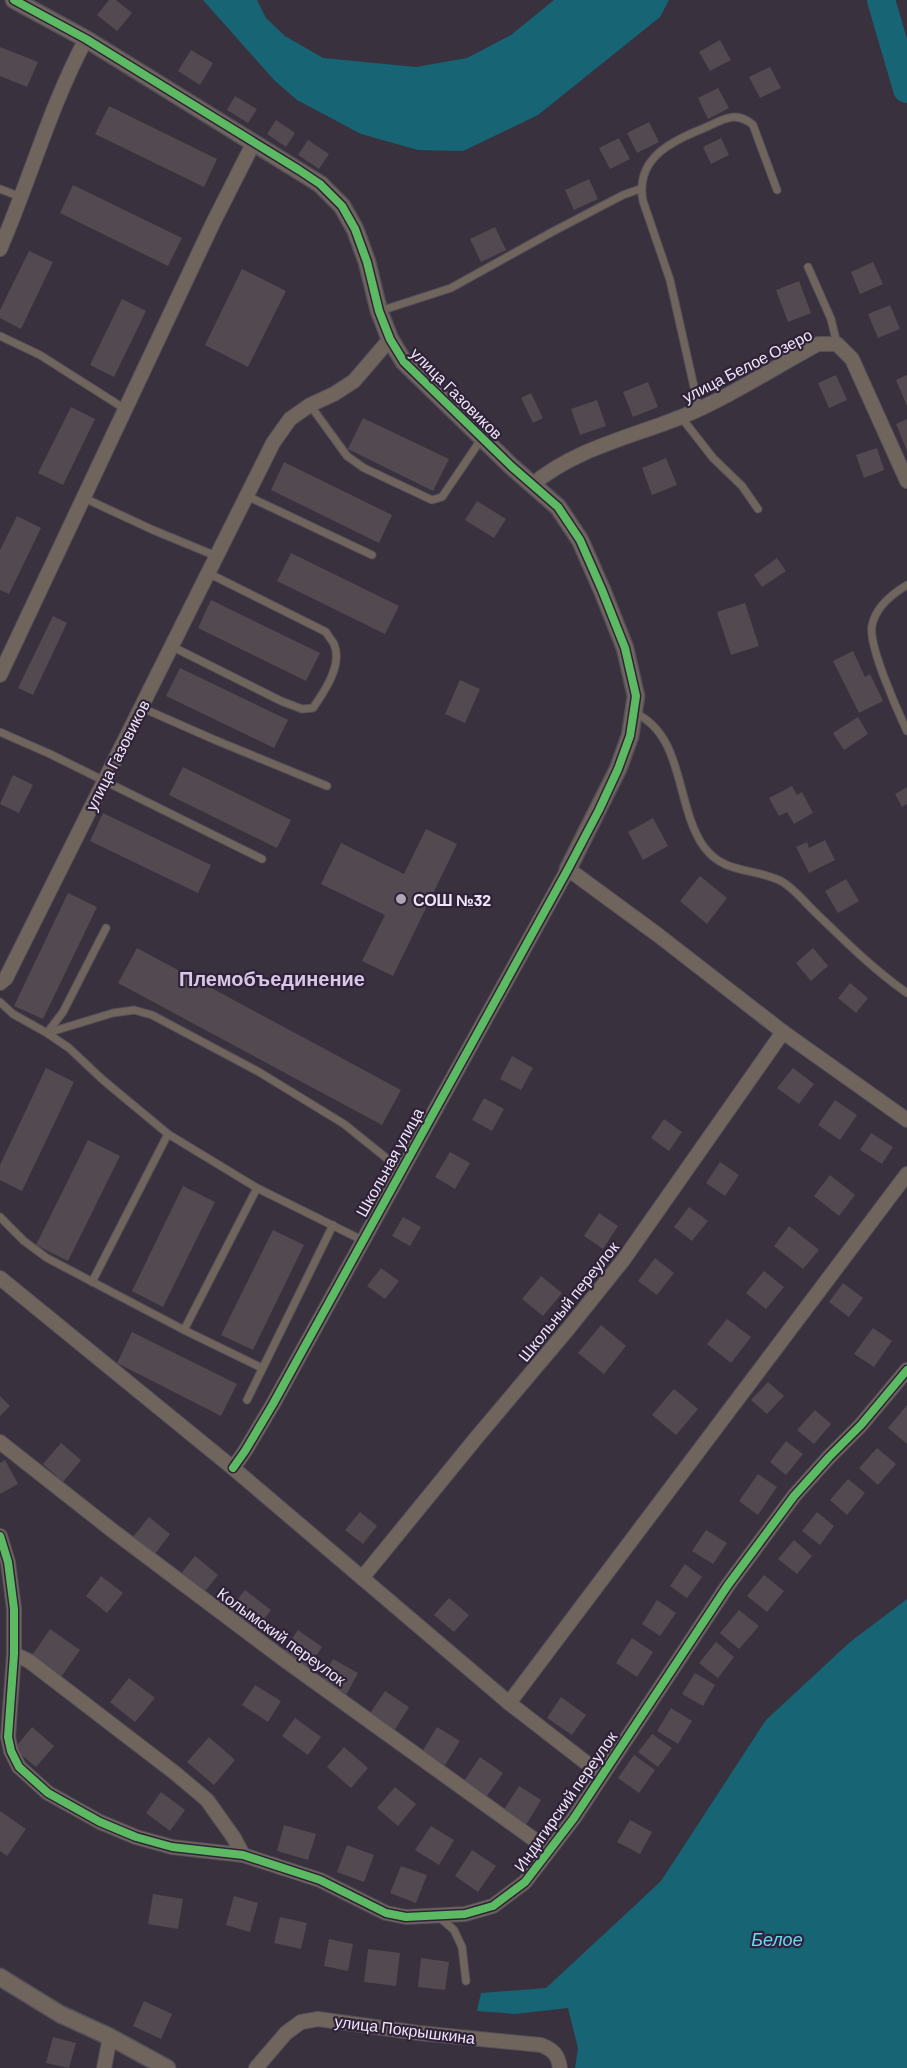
<svg xmlns="http://www.w3.org/2000/svg" width="907" height="2068" font-family="Barlow,sans-serif">
<style>
.water{fill:#176475}
.lines{fill:none;stroke-linecap:round;stroke-linejoin:round}
.river{stroke:#176475;stroke-width:28}
.building{fill:#524951}
.service-casing{stroke:#554f5a;stroke-width:9}
.minor-casing{stroke:#554f5a;stroke-width:16}
.tertiary-casing{stroke:#554f5a;stroke-width:19}
.service{stroke:#70655c;stroke-width:7}
.minor{stroke:#70655c;stroke-width:14}
.tertiary{stroke:#70655c;stroke-width:16}
.cycleway-casing{stroke:#2f2239;stroke-width:11}
.cycleway{stroke:#5cba63;stroke-width:8}
.poi-dot{fill:#afa6b5;stroke:#2f2239;stroke-width:2}
.labels{text-anchor:middle;dominant-baseline:central;stroke-width:4.5;stroke-linejoin:round;paint-order:stroke}
.street-label{font-size:16px;fill:#eee5f5;stroke:#2f2239}
.poi-label{font-size:16px;font-weight:bold;fill:#eee5f5;stroke:#2f2239;text-anchor:start}
.water-label{font-size:18px;font-style:italic;fill:#66d9f4;stroke:#2f2239}
.quarter-label{font-size:20px;font-weight:bold;fill:#d8c7e5;stroke:#2f2239}
</style>
<rect width="100%" height="100%" fill="#39313d"/>
<g class="water">
<path d="M203,0H257L266,18L285,36L323,58L416,67L467,58L511,35L554,0H669L660,17L538,115L463,151L418,150L361,134L297,100L275,81Z"/>
<path d="M907,1599V2068H575L578,2048L568,2008L515,2014L477,2011L481,1993L546,1988L615,1924L661,1881L766,1720L850,1642Z"/>
</g>
<g class="lines">
<path class="river" d="M881,0L907,89"/>
</g>
<g class="building">
<path d="M109,0H116L132,13L117,31L97,15Z"/>
<path d="M720,40L731,60L710,71L699,52Z"/>
<path d="M0,47L38,62L27,87L0,76Z"/>
<path d="M191,50L213,63L200,85L178,71Z"/>
<path d="M770,67L781,88L760,98L749,77Z"/>
<path d="M718,88L729,108L708,119L698,98Z"/>
<path d="M235,96L257,109L248,123L227,110Z"/>
<path d="M109,106L217,159L204,187L95,134Z"/>
<path d="M276,120L295,133L286,147L267,134Z"/>
<path d="M649,122L659,142L637,153L627,133Z"/>
<path d="M619,138L630,159L610,169L599,148Z"/>
<path d="M721,138L729,155L711,164L703,147Z"/>
<path d="M308,140L329,154L319,169L298,155Z"/>
<path d="M589,179L598,199L574,210L565,190Z"/>
<path d="M73,185L182,238L168,266L60,213Z"/>
<path d="M495,227L506,250L481,262L470,239Z"/>
<path d="M29,251L53,262L21,329L0,318V310Z"/>
<path d="M873,262L883,284L860,294L851,272Z"/>
<path d="M242,269L286,291L248,367L205,345Z"/>
<path d="M799,281L811,313L788,322L776,290Z"/>
<path d="M122,299L146,311L114,377L90,365Z"/>
<path d="M890,305L900,329L878,338L868,314Z"/>
<path d="M836,375L847,400L829,408L818,383Z"/>
<path d="M907,375V406L896,380Z"/>
<path d="M648,382L658,407L633,417L623,392Z"/>
<path d="M531,393L543,418L533,423L521,398Z"/>
<path d="M597,400L606,426L580,435L571,409Z"/>
<path d="M71,407L95,419L63,485L38,473Z"/>
<path d="M363,418L449,459L433,491L348,449Z"/>
<path d="M907,419V451L896,424Z"/>
<path d="M877,448L884,470L864,478L856,455Z"/>
<path d="M666,458L677,485L652,495L642,468Z"/>
<path d="M284,462L392,515L379,543L271,490Z"/>
<path d="M477,501L506,519L494,538L465,520Z"/>
<path d="M17,516L41,528L9,594L0,590V550Z"/>
<path d="M291,553L399,606L385,634L277,581Z"/>
<path d="M777,558L786,571L762,587L754,575Z"/>
<path d="M211,600L320,653L306,681L198,628Z"/>
<path d="M745,603L759,646L731,655L717,612Z"/>
<path d="M53,616L67,623L33,695L18,688Z"/>
<path d="M853,651L865,677L870,674L883,701L859,713L833,661Z"/>
<path d="M180,668L288,720L274,748L166,696Z"/>
<path d="M460,680L480,689L465,723L445,714Z"/>
<path d="M858,717L868,734L844,750L833,733Z"/>
<path d="M183,767L291,820L277,848L169,795Z"/>
<path d="M13,775L33,785L19,813L0,804Z"/>
<path d="M792,786L797,795L802,792L813,813L794,824L787,812L779,816L769,798Z"/>
<path d="M907,787V804L902,807L895,794Z"/>
<path d="M103,813L211,865L198,893L90,841Z"/>
<path d="M653,818L668,846L643,860L628,832Z"/>
<path d="M426,829L457,844L393,976L362,961L385,915L321,884L341,843L404,874Z"/>
<path d="M825,840L835,860L809,873L796,847L807,842L809,848Z"/>
<path d="M700,876L727,898L707,924L680,901Z"/>
<path d="M846,879L859,901L838,913L825,891Z"/>
<path d="M68,893L97,907L43,1019L14,1006Z"/>
<path d="M137,948L401,1090L382,1125L118,983Z"/>
<path d="M813,948L828,966L811,981L796,963Z"/>
<path d="M850,983L868,998L856,1013L838,998Z"/>
<path d="M512,1056L533,1068L521,1090L500,1079Z"/>
<path d="M46,1068L74,1082L22,1191L0,1180V1165Z"/>
<path d="M793,1068L814,1084L799,1104L777,1088Z"/>
<path d="M484,1098L504,1109L492,1131L472,1120Z"/>
<path d="M835,1100L857,1115L840,1140L818,1125Z"/>
<path d="M664,1119L682,1132L669,1151L651,1138Z"/>
<path d="M871,1133L893,1147L882,1164L860,1150Z"/>
<path d="M88,1140L120,1156L68,1261L36,1245Z"/>
<path d="M450,1152L470,1163L455,1189L435,1177Z"/>
<path d="M720,1162L739,1175L725,1196L706,1183Z"/>
<path d="M830,1175L855,1195L839,1216L814,1196Z"/>
<path d="M183,1186L215,1202L163,1307L132,1291Z"/>
<path d="M689,1207L708,1221L692,1241L674,1227Z"/>
<path d="M599,1213L618,1226L603,1249L584,1236Z"/>
<path d="M403,1217L421,1227L410,1246L392,1236Z"/>
<path d="M789,1226L819,1250L803,1269L774,1246Z"/>
<path d="M273,1230L304,1245L253,1350L221,1335Z"/>
<path d="M655,1258L674,1273L657,1295L638,1281Z"/>
<path d="M381,1268L399,1281L385,1299L367,1286Z"/>
<path d="M764,1271L784,1287L766,1309L746,1293Z"/>
<path d="M541,1276L562,1293L543,1316L522,1299Z"/>
<path d="M843,1283L863,1298L849,1317L829,1302Z"/>
<path d="M727,1319L751,1337L731,1363L707,1344Z"/>
<path d="M601,1325L626,1346L604,1374L578,1353Z"/>
<path d="M873,1328L892,1341L874,1367L854,1354Z"/>
<path d="M132,1332L237,1384L221,1416L117,1363Z"/>
<path d="M768,1382L784,1396L767,1414L751,1400Z"/>
<path d="M674,1389L698,1409L676,1435L652,1415Z"/>
<path d="M0,1396L10,1406L0,1416Z"/>
<path d="M907,1405V1444L888,1428Z"/>
<path d="M815,1410L831,1424L814,1444L797,1430Z"/>
<path d="M786,1441L803,1454L786,1475L770,1462Z"/>
<path d="M61,1443L81,1460L63,1482L43,1464Z"/>
<path d="M877,1448L896,1464L878,1485L859,1468Z"/>
<path d="M5,1460L18,1484L0,1494V1463Z"/>
<path d="M758,1474L777,1487L758,1515L739,1501Z"/>
<path d="M848,1479L865,1493L847,1515L830,1500Z"/>
<path d="M360,1512L377,1526L363,1544L345,1530Z"/>
<path d="M817,1512L834,1526L820,1545L802,1531Z"/>
<path d="M149,1517L170,1534L155,1554L133,1537Z"/>
<path d="M706,1530L727,1543L713,1564L692,1551Z"/>
<path d="M794,1540L812,1556L797,1574L778,1559Z"/>
<path d="M195,1556L218,1575L203,1594L180,1575Z"/>
<path d="M685,1564L702,1577L687,1598L670,1586Z"/>
<path d="M764,1575L784,1591L767,1612L747,1596Z"/>
<path d="M101,1576L123,1593L107,1613L86,1596Z"/>
<path d="M245,1590L271,1610L255,1631L229,1610Z"/>
<path d="M449,1598L469,1615L454,1632L434,1615Z"/>
<path d="M657,1600L676,1613L660,1636L642,1624Z"/>
<path d="M739,1610L759,1626L739,1649L720,1633Z"/>
<path d="M50,1629L80,1650L61,1677L31,1657Z"/>
<path d="M298,1630L322,1647L307,1669L283,1652Z"/>
<path d="M632,1638L653,1652L637,1677L616,1663Z"/>
<path d="M716,1642L734,1657L718,1678L699,1663Z"/>
<path d="M333,1659L358,1673L346,1695L321,1681Z"/>
<path d="M695,1673L715,1685L703,1706L682,1694Z"/>
<path d="M129,1678L155,1698L135,1722L110,1702Z"/>
<path d="M255,1685L281,1701L268,1722L242,1705Z"/>
<path d="M385,1691L409,1707L394,1731L369,1715Z"/>
<path d="M561,1697L586,1715L572,1735L547,1718Z"/>
<path d="M671,1708L692,1721L678,1744L657,1731Z"/>
<path d="M295,1718L321,1737L308,1755L282,1736Z"/>
<path d="M32,1727L54,1746L36,1767L14,1749Z"/>
<path d="M437,1727L460,1741L445,1765L422,1752Z"/>
<path d="M652,1734L672,1748L658,1767L638,1752Z"/>
<path d="M209,1737L235,1760L214,1785L187,1762Z"/>
<path d="M344,1747L368,1768L351,1788L327,1767Z"/>
<path d="M634,1755L655,1770L639,1793L618,1778Z"/>
<path d="M480,1757L503,1773L487,1796L464,1781Z"/>
<path d="M519,1786L541,1800L526,1825L503,1811Z"/>
<path d="M395,1787L416,1804L398,1826L377,1808Z"/>
<path d="M161,1792L185,1810L170,1831L146,1813Z"/>
<path d="M0,1811L26,1829L7,1856L0,1851Z"/>
<path d="M630,1820L652,1832L640,1854L617,1842Z"/>
<path d="M284,1825L316,1834L308,1860L277,1851Z"/>
<path d="M431,1826L454,1840L439,1865L415,1850Z"/>
<path d="M347,1845L374,1855L364,1882L337,1872Z"/>
<path d="M472,1850L496,1866L478,1892L455,1876Z"/>
<path d="M401,1866L427,1875L416,1903L390,1893Z"/>
<path d="M153,1894L183,1899L178,1929L148,1924Z"/>
<path d="M234,1896L258,1903L250,1932L226,1925Z"/>
<path d="M280,1917L307,1923L301,1949L274,1943Z"/>
<path d="M329,1939L353,1944L348,1971L324,1966Z"/>
<path d="M368,1949L400,1953L396,1986L364,1982Z"/>
<path d="M421,1958L449,1962L445,1990L418,1987Z"/>
<path d="M144,2001L172,2014L161,2039L133,2026Z"/>
<path d="M53,2037L76,2043L69,2068L46,2063Z"/>
</g>
<g class="lines">
<g class="service-casing">
<g id="service">
<path d="M0,189L21,197"/>
<path d="M808,267L831,319L837,344"/>
<path d="M380,311L451,288L552,232L623,195L640,189"/>
<path d="M0,336L40,355L125,409"/>
<path d="M310,405L347,456L364,468L432,500L442,497L482,438"/>
<path d="M699,409L670,280L643,201C635,160 669,142 702,129C721,121 735,109 753,125L777,190"/>
<path d="M681,417L713,458L742,486L758,509"/>
<path d="M247,496L372,555"/>
<path d="M82,497L153,530L216,556"/>
<path d="M907,585C892,594 875,608 872,626C868,645 898,712 907,731"/>
<path d="M171,646L281,701L302,709L313,708C324,692 343,665 334,644C332,640 328,636 326,632L208,573"/>
<path d="M140,707L215,740L327,786"/>
<path d="M635,713C685,736 675,806 704,847C725,875 753,867 781,881C794,888 806,904 818,915C846,942 874,970 907,993"/>
<path d="M0,732L50,754L262,859"/>
<path d="M106,928L63,1012L47,1033L113,1013L134,1010L152,1015L259,1072L344,1124L400,1169"/>
<path d="M0,1002L13,1014L47,1033L69,1048L103,1080L168,1134L257,1188L362,1240"/>
<path d="M0,1217L24,1241L47,1258L184,1330L262,1368"/>
<path d="M92,1282L168,1134"/>
<path d="M184,1330L257,1188"/>
<path d="M247,1400L333,1225"/>
<path d="M439,1917L454,1930L462,1947L466,1981"/>
</g>
</g>
<g class="minor-casing">
<g id="minor">
<path d="M0,249C30,180 50,106 86,39"/>
<path d="M532,485C574,449 631,437 681,417C726,399 775,367 818,344H837L852,359L907,481"/>
<path d="M0,675L213,223L254,142"/>
<path d="M0,983L6,978L273,443L290,419L310,405L334,394L354,381L390,339"/>
<path d="M0,1278L233,1468L509,1703L602,1775"/>
<path d="M0,1442L113,1531L286,1661L532,1838L548,1851"/>
<path d="M233,1468L245,1451L273,1404L568,869L658,935L783,1032L907,1120"/>
<path d="M0,1536L8,1562L14,1609V1654L8,1737L11,1751L19,1767L48,1793L100,1822L136,1837L172,1847L243,1855L320,1880L386,1913L406,1917L465,1914L493,1906L525,1882L574,1818L728,1585L794,1496L829,1457L861,1425L907,1370"/>
<path d="M362,1578L477,1437L568,1329L624,1259L783,1032"/>
<path d="M14,1654L29,1661L175,1773L207,1800L234,1838L243,1855"/>
<path d="M509,1703L907,1174"/>
<path d="M104,2068L110,2037"/>
<path d="M256,2068L286,2033L301,2022L318,2019L419,2033L541,2045C554,2050 558,2055 560,2068"/>
</g>
</g>
<g class="tertiary-casing">
<g id="tertiary">
<path d="M14,0L86,39L320,184L342,206L355,229L367,262L379,311L390,339L404,362L511,466L558,507L580,540L602,590L625,648L636,696L630,736L618,769L568,869"/>
<path d="M0,1977L60,2014L110,2037L167,2068"/>
</g>
</g>
<use href="#service" class="service"/>
<use href="#minor" class="minor"/>
<use href="#tertiary" class="tertiary"/>
<g class="cycleway-casing">
<g id="cycleway">
<path d="M14,0L86,39L299,170L320,184L342,206L355,229L367,262L379,311L390,339L404,362L511,466L558,507L580,540L602,590L625,648L636,696L630,736L618,769L599,810L568,869L273,1404L245,1451L233,1468"/>
<path d="M0,1536L8,1562L14,1609V1654L8,1737L11,1751L19,1767L48,1793L100,1822L136,1837L172,1847L243,1855L320,1880L386,1913L406,1917L465,1914L493,1906L525,1882L574,1818L728,1585L794,1496L829,1457L861,1425L907,1370"/>
</g>
</g>
<use href="#cycleway" class="cycleway"/>
</g>
<circle class="poi-dot" cx="401" cy="899" r="6"/>
<g class="labels">
<g class="street-label">
<text transform="translate(747 365) rotate(-27)">улица Белое Озеро</text>
<text transform="translate(457 393) rotate(45)">улица Газовиков</text>
<text transform="translate(117 755) rotate(-63)">улица Газовиков</text>
<text transform="translate(389 1162) rotate(-61)">Школьная улица</text>
<text transform="translate(568 1301) rotate(-51)">Школьный переулок</text>
<text transform="translate(282 1636) rotate(36)">Колымский переулок</text>
<text transform="translate(565 1801) rotate(-55)">Индигирский переулок</text>
<text transform="translate(405 2029) rotate(7)">улица Покрышкина</text>
</g>
<g class="poi-label">
<text x="413" y="899">СОШ №32</text>
</g>
<g class="water-label">
<text x="777" y="1939">Белое</text>
</g>
<g class="quarter-label">
<text x="272" y="978">Племобъединение</text>
</g>
</g>
</svg>
